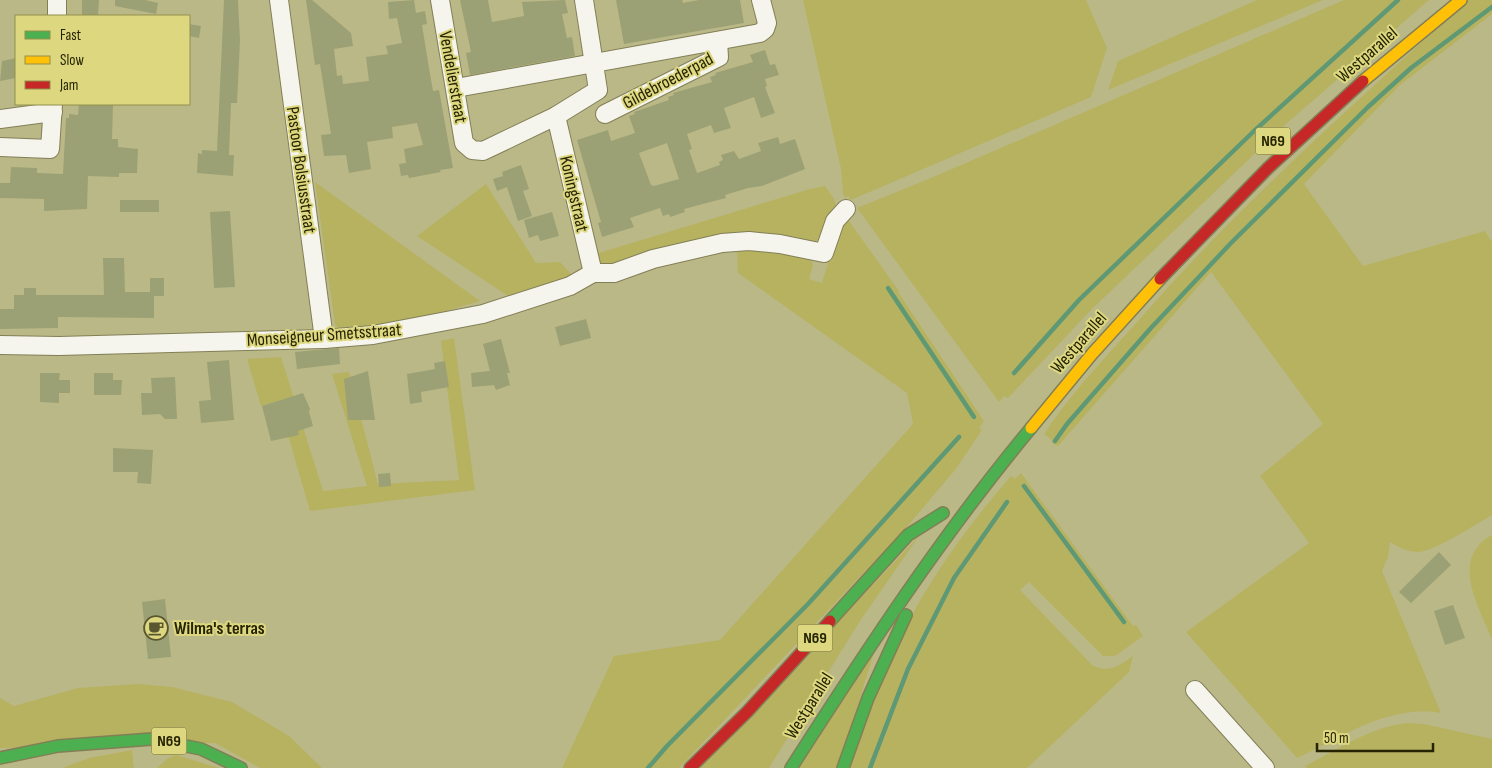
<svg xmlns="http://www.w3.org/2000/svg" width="1492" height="768" font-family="'Sofia Sans Condensed',sans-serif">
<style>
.green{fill:#b7b260}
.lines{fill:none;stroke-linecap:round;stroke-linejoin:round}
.stream{stroke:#5e9874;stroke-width:4.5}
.building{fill:#9ba174;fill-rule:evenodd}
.street-casing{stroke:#827f56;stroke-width:20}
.fast-casing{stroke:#827f56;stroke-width:14}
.slow-casing{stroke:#827f56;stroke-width:14}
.jam-casing{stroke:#827f56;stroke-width:14}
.street{stroke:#f5f4ed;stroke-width:18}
.fast{stroke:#4caf50;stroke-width:11}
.slow{stroke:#ffc107;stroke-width:11}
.jam{stroke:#c62828;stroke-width:11}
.labels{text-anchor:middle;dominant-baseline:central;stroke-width:4;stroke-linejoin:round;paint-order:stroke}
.shield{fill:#ddd880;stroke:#5c5926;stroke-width:1}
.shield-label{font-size:16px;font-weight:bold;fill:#252300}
.street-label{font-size:18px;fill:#252300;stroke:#ddd880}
.poi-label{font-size:18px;font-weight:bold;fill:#252300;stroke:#ddd880;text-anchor:start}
</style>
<rect width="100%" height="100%" fill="#bbb888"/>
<g class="green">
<path d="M803,0H1086L1107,48L1091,97L851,200L848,196L845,198L843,194L841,169Z"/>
<path d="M1257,0H1323L1108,90L1118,61Z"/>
<path d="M1344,0H1429L1286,124L1091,310L1008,398L1004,396L999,402L857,208L938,175Z"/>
<path d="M1468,0H1492V14L1400,85L1304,184L1363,266L1485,231L1492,242V515C1476,524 1435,551 1419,552C1408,552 1399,548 1390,542L1388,557L1382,571L1441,713C1389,704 1342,737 1297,758L1186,632L1309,543L1260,476L1323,424L1211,272L1058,446L1053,444L1051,439L1044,434C1071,393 1105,358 1138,321C1239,205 1354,104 1468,0Z"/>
<path d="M315,182L480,301L395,326L339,330L335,324Z"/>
<path d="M486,184L536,263L560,262L575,278L511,298L417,236Z"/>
<path d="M825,186L834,199L836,206L830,215L820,239L813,242L780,237L606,268L594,261L592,255L810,189Z"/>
<path d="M846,221H849L899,291L898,292L984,421L979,428L982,430L955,470L906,528L679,768H562L614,656L720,640L913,424L907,393L738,273L737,248H751L810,257L813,265L809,279L822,283L839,226Z"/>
<path d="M454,338L475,490L310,511L278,401L261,406L247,359L281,357L323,491L367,486L332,374L349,372L378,484L459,480L441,341Z"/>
<path d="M1021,473L1133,626L1136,625L1143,636L1115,656H1103L1029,582L1020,590L1092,665C1108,674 1120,665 1133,656L1129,672L1027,768H848C863,730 877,691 893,654C922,588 964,530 1011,476L1015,479Z"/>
<path d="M1492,535V639C1479,607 1449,558 1492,535Z"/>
<path d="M919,536L860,621L769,768H700Z"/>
<path d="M878,640L838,768H797Z"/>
<path d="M138,684L172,687L232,702L289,736L322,768H260L215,743L0,748V698L14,706L78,688Z"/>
<path d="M1407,723L1424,724L1492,739V768H1307L1305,766C1337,750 1370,727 1407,723Z"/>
<path d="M132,750L134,768H62L89,758Z"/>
<path d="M176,755L219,768H157L167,759Z"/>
</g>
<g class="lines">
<g class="stream">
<path d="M888,288L974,417"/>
<path d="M1014,373L1079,300L1253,132L1398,0"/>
<path d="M1055,441L1067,424L1150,329L1231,243L1368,107L1411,68L1492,7"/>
<path d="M1024,486L1124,622"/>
<path d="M648,768L667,746L808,604L959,437"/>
<path d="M870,768L908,669L954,578L1007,502"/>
</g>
</g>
<g class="building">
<path d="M82,0H99L98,16H82Z"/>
<path d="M115,0H145L158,3L156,14L115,6Z"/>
<path d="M224,0H238L240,40L237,103H231L229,155H234L233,176L197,173L198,153L202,154V150L217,151Z"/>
<path d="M306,0H312L351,33L353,46L334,49L337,76L342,75L343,84L369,81L366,57L388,54L386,46L402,43L397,18L389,19L388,2L414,0L416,13L425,11L427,24L422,25L429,68L433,91L439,90L453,168L440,170L441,172L409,178L408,175L401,176L399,164L406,163L404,149L423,145L417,123L392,127L393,138L367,142L371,169L349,173L346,155L324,156L321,135L331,134L320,64L315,65Z"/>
<path d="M460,0H488L492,22L524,16L522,2L565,0L568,13L562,14L567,38L572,37L575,56L470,75L466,53L471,52Z"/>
<path d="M616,0H682L683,3L699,0H740L744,23L624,44Z"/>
<path d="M189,24L201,26L199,38L189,36Z"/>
<path d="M765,50L770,65L775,64L779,75L765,79L767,86L765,87L775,113L761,118L754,97L724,108L731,128L714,133L711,125L687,134L692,149L689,150L697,173L720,165L719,162L723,160L721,155L734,151L739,159L761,151L758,143L778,137L780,144L795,139L805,169L762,186L748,188L725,195L726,198L718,200L684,209L685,212L670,217L669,214L663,216L660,208L630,218L634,227L602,237L598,223L601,222L577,140L608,130L611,141L635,133L629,116L635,114L634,112L669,100L668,97L674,95L673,93L712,82L710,77L716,75L715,73L753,62L750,55ZM667,143L679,179L654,186L651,185L639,153Z"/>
<path d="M16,58V78L0,81L2,61Z"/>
<path d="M79,104H113L112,139H118V147L138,149L137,173H119V177L88,176L87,209L44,211V199L0,198V183H10L11,167L37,168V173L63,174L66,118H69V114L78,115Z"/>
<path d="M521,165L529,189L523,191L532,216L518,221L507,187L497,191L493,179L503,176L502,172Z"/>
<rect x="120" y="200" width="39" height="12"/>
<path d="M230,211L235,287L214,288L210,212Z"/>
<path d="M552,212L559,236L540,241L538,235L529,238L524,220Z"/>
<path d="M103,258H124L125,292H150V278H164V296H154V318L58,317V328L0,329V309H14V295H24V288H36V295H104Z"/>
<path d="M586,319L591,338L560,346L555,327Z"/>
<path d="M501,339L510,373H507L510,385L496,390L494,385L472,387L471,373L490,371L483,344Z"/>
<path d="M339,348L340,364L297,369L295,352Z"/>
<path d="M229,360L234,420L201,423L199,401L211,400L207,362Z"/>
<path d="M445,361L449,387L421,392L422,402L410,404L407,374L435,369L434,363Z"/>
<path d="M368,371L375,420H348L344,379Z"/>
<path d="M40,373H60L59,380H70V393H59V403L40,402Z"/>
<path d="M94,373H113V380H122L121,395H94Z"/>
<path d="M175,377L177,419H165L160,414L142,415L141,393H152L151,378Z"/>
<path d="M303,393L310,409L309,412L313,426L298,431L299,435L271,441L262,406Z"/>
<path d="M113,448L153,450L151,484L137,483L138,472H113Z"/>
<path d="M390,473L391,486L379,487L378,474Z"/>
<path d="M1439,552L1451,565L1411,603L1399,592Z"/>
<path d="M165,599L171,657L148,659L142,602Z"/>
<path d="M1453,605L1465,638L1445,645L1434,611Z"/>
</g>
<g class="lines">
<g class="street-casing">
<g id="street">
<path d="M279,0L324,339"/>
<path d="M440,0L464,143L472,150L483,151L556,116L598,90L584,0"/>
<path d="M57,16V0"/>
<path d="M456,88L760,33L765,29L767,23L761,0"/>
<path d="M605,114L719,57L718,41"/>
<path d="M556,116L593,273"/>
<path d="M0,119L53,112"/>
<path d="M0,147L50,149L53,104"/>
<path d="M0,345L59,346L324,339L373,335L483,314L570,286L593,273H614L653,259L722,243L749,241L780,244L824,253L835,221L846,209"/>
<path d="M1195,690L1265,768"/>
</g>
</g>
<g class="fast-casing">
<g id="fast">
<path d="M830,621L908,535L943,513"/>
<path d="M0,758L58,746L152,739L201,749L241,768"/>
<path d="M791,768C866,651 942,535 1031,428"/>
<path d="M843,768L868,698L906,615"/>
</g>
</g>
<g class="slow-casing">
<g id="slow">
<path d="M1363,81L1461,0"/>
<path d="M1031,428L1092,354L1160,279"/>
</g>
</g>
<g class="jam-casing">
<g id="jam">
<path d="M1160,279L1268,168L1363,81"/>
<path d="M690,768L748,711L830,621"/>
</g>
</g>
<use href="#street" class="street"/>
<use href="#fast" class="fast"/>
<use href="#slow" class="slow"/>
<use href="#jam" class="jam"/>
</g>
<defs>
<g id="cafe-ring" transform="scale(1.25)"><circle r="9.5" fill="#ddd880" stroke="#5a5730" stroke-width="1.5"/><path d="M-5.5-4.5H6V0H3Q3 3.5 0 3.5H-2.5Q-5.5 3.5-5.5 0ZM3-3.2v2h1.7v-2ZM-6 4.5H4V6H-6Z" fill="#5a5730"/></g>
</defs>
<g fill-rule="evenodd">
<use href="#cafe-ring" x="156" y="628"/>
</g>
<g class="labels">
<g class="shield">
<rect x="1255.5" y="127.5" width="35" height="27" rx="4"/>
<rect x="797.5" y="624.5" width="35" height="27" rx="4"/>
<rect x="151.5" y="727.5" width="35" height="27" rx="4"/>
</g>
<g class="shield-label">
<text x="1273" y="141">N69</text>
<text x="815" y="638">N69</text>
<text x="169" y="741">N69</text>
</g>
<g class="street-label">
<text transform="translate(1367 55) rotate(-41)">Westparallel</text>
<text transform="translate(453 77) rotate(80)">Vendelierstraat</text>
<text transform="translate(668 81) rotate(-28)">Gildebroederpad</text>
<text transform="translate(301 170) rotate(82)">Pastoor Bolsiusstraat</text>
<text transform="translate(574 194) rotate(77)">Koningstraat</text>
<text transform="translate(324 335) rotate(-4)">Monseigneur Smetsstraat</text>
<text transform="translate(1079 343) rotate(-49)">Westparallel</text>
<text transform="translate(809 706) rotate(-58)">Westparallel</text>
</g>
<g class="poi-label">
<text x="174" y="628">Wilma's terras</text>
</g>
</g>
<rect x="15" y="15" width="175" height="90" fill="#ddd880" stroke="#93904d"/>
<rect x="25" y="31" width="25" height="8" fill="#4caf50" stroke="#93904d"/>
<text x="60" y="40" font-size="15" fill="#252300">Fast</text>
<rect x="25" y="56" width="25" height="8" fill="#ffc107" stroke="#93904d"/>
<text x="60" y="65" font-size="15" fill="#252300">Slow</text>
<rect x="25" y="81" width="25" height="8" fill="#c62828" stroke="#93904d"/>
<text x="60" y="90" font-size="15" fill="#252300">Jam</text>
<path d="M1317 743v8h116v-8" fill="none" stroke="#252300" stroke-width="2.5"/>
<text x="1324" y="743" font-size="15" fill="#252300" stroke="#ddd880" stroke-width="4" paint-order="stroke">50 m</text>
</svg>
